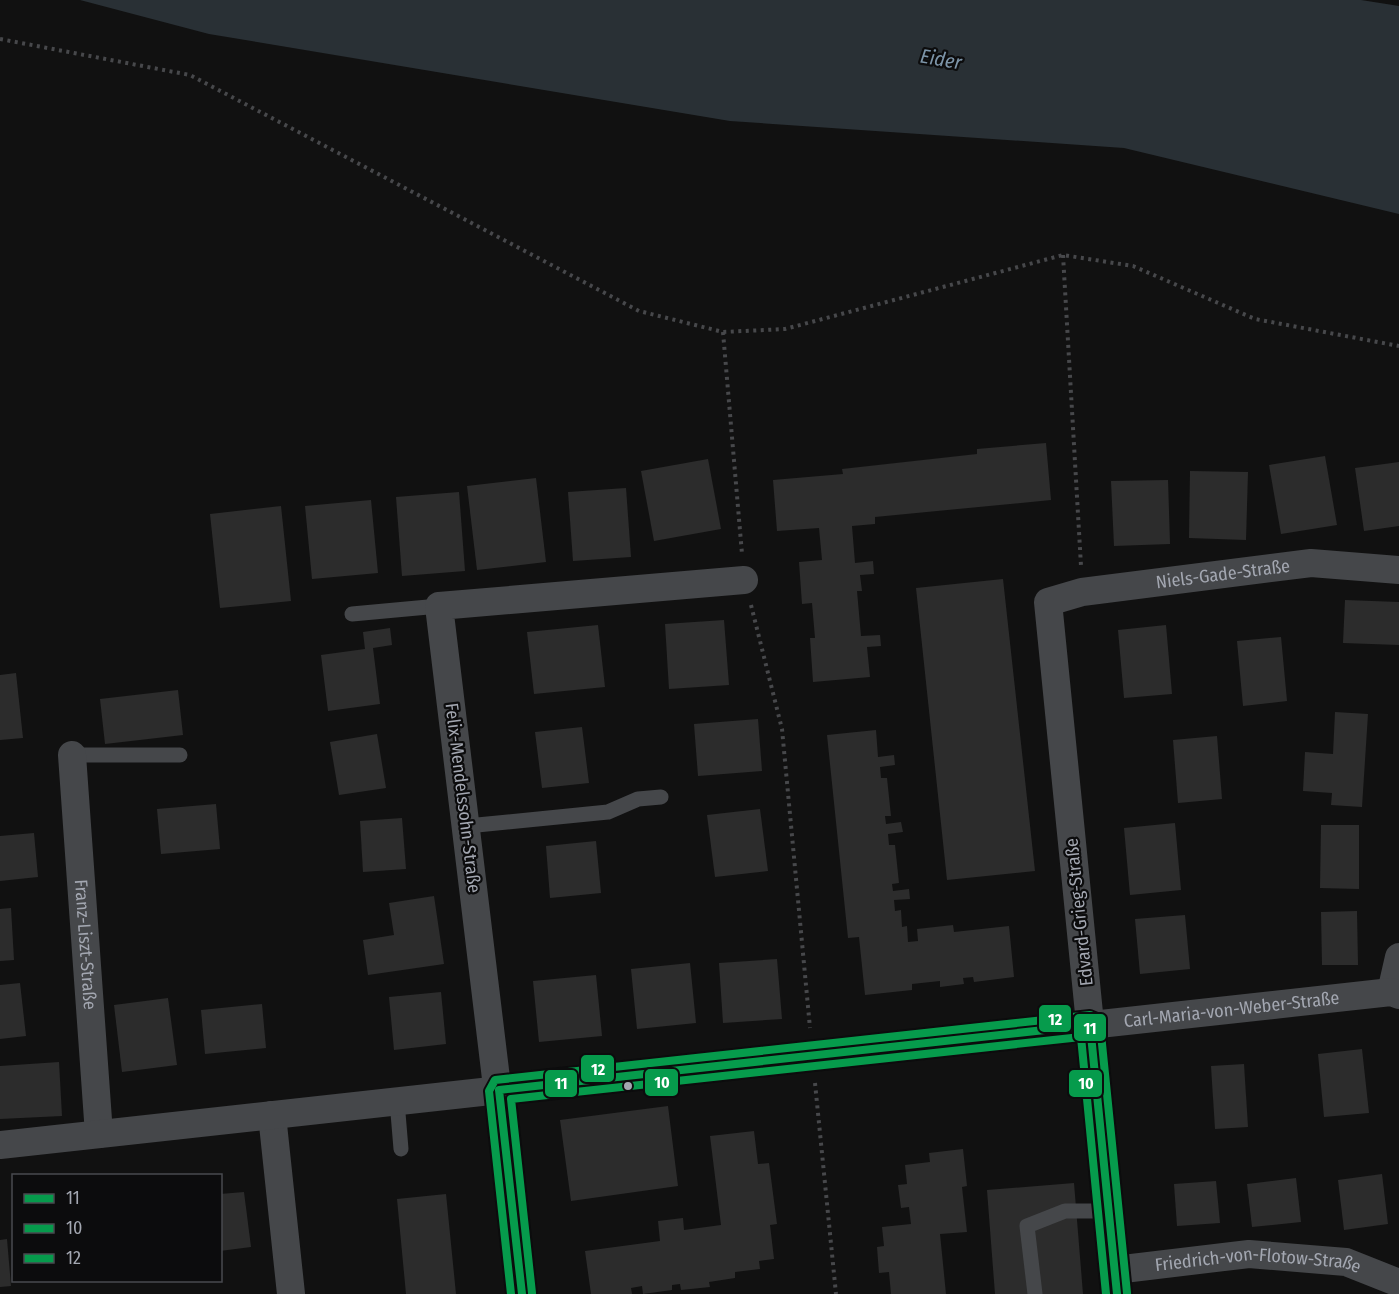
<svg xmlns="http://www.w3.org/2000/svg" width="1399" height="1294" font-family="'Fira Sans Condensed',sans-serif">
<style>
.water{fill:#293035}
.building{fill:#2c2c2c}
.lines{fill:none;stroke-linecap:round;stroke-linejoin:round}
.path{stroke:#47484b;stroke-width:4;stroke-dasharray:3 4.5;stroke-linecap:butt}
.service{stroke:#45474a;stroke-width:15}
.minor{stroke:#45474a;stroke-width:28}
.bus-1-casing{stroke:#0c0c0d;stroke-width:12}
.bus-2-casing{stroke:#0c0c0d;stroke-width:12}
.bus-3-casing{stroke:#0c0c0d;stroke-width:12}
.bus-1{stroke:#069b4c;stroke-width:8}
.bus-2{stroke:#069b4c;stroke-width:8}
.bus-3{stroke:#069b4c;stroke-width:8}
.bus-dot{fill:#a3a7b1;stroke:#0c0c0d;stroke-width:2}
.labels{text-anchor:middle;dominant-baseline:central;stroke-width:4.5;stroke-linejoin:round;paint-order:stroke}
.street-label{font-size:18px;fill:#a3a7b1;stroke:#0c0c0d}
.water-label{font-size:20px;font-style:italic;fill:#7d95a9;stroke:#0c0c0d}
.line-badge{stroke:#0c0c0d;stroke-width:2}
.badge-label{font-size:16px;text-anchor:middle;font-weight:bold;fill:#fff}
</style>
<rect width="100%" height="100%" fill="#111"/>
<path class="water" d="M80,0H1361L1399,6V214L1124,148L730,121L209,34Z"/>
<g class="building">
<path d="M1046,443L1051,500L875,517V524L852,526L855,563L873,561L874,574L860,575L862,591H857L861,636L880,635L881,646L867,647L870,677L813,682L810,638H815L812,603L802,604L799,562L822,560L819,528L777,531L773,480L843,474L842,469L977,454V449Z"/>
<path d="M1325,456L1337,525L1281,534L1269,465Z"/>
<path d="M708,459L721,529L654,541L641,471Z"/>
<path d="M1399,462V526L1364,531L1355,468Z"/>
<path d="M1190,471L1248,472L1246,540L1189,538Z"/>
<path d="M536,478L546,562L477,570L467,486Z"/>
<path d="M1168,480L1170,544L1114,546L1111,481Z"/>
<path d="M626,488L631,557L573,561L568,492Z"/>
<path d="M459,492L465,571L402,576L396,497Z"/>
<path d="M371,500L378,573L312,579L305,506Z"/>
<path d="M281,506L291,601L220,608L210,514Z"/>
<path d="M1003,579L1035,871L947,880L916,588Z"/>
<path d="M1345,600L1399,602V645L1343,643Z"/>
<path d="M724,620L729,685L669,689L665,624Z"/>
<path d="M598,625L605,687L534,694L527,632Z"/>
<path d="M1166,625L1172,694L1124,698L1118,630Z"/>
<path d="M390,628L392,645L373,648L380,704L328,711L321,655L365,649L363,632Z"/>
<path d="M1281,637L1287,701L1243,706L1237,641Z"/>
<path d="M16,673L23,738L0,740V675Z"/>
<path d="M178,690L183,735L105,744L100,699Z"/>
<path d="M1335,712L1368,714L1362,807L1331,805L1332,793L1303,791L1305,752L1333,754Z"/>
<path d="M758,719L762,771L698,776L694,724Z"/>
<path d="M582,727L589,783L542,788L535,732Z"/>
<path d="M876,730L878,757L894,755L895,765L880,767L881,778H887L891,816H885L886,824L901,822L903,832L888,834L889,845H895L899,883L892,884L893,891L909,889L910,899L894,900L895,911L901,910L902,927L907,926L908,942L918,941L917,929L953,925L954,932L1009,926L1014,977L974,982L973,977L963,978L964,984L940,987V981L912,984V990L865,995L859,937L848,938L827,735Z"/>
<path d="M377,734L386,788L339,795L330,742Z"/>
<path d="M1217,736L1222,799L1178,803L1173,740Z"/>
<path d="M216,804L220,849L161,854L157,809Z"/>
<path d="M760,809L768,871L715,877L707,815Z"/>
<path d="M402,818L406,869L363,872L360,821Z"/>
<path d="M1175,823L1181,890L1130,895L1124,828Z"/>
<path d="M1321,825H1359V889L1320,888Z"/>
<path d="M34,833L38,877L0,881V836Z"/>
<path d="M596,841L601,893L550,898L546,846Z"/>
<path d="M434,896L444,964L368,975L363,940L394,935L389,903Z"/>
<path d="M11,908L14,960L0,961V909Z"/>
<path d="M1357,911L1358,965H1322L1321,912Z"/>
<path d="M1185,915L1190,969L1140,974L1135,919Z"/>
<path d="M777,959L782,1019L723,1023L719,963Z"/>
<path d="M690,963L696,1023L637,1029L631,969Z"/>
<path d="M596,975L602,1036L539,1042L533,981Z"/>
<path d="M20,983L26,1036L0,1039V985Z"/>
<path d="M441,992L446,1044L394,1050L389,997Z"/>
<path d="M168,998L177,1065L122,1072L114,1005Z"/>
<path d="M262,1004L266,1048L205,1054L201,1010Z"/>
<path d="M1362,1049L1369,1113L1324,1117L1318,1054Z"/>
<path d="M59,1062L62,1116L0,1119V1066Z"/>
<path d="M1244,1064L1248,1127L1215,1129L1211,1066Z"/>
<path d="M668,1106L678,1186L571,1201L560,1120Z"/>
<path d="M754,1131L758,1164L769,1163L777,1224L770,1225L774,1259L759,1261L760,1269L735,1272V1278L709,1282L710,1287L681,1290L680,1284L672,1285V1290L643,1294L642,1286L631,1288L632,1294H591L585,1251L660,1241L658,1221L683,1218L684,1230L721,1225L710,1136Z"/>
<path d="M963,1149L967,1186L962,1187L967,1232L940,1234L946,1294H891L889,1272L879,1273L877,1247L884,1246L882,1227L911,1224L909,1207L901,1208L898,1185L907,1184L905,1165L930,1162L929,1153Z"/>
<path d="M1382,1174L1388,1224L1344,1230L1338,1180Z"/>
<path d="M1296,1178L1301,1222L1252,1227L1247,1184Z"/>
<path d="M1216,1181L1220,1223L1177,1226L1174,1184Z"/>
<path d="M1074,1183L1083,1294H995L987,1190Z"/>
<path d="M244,1192L251,1247L220,1251V1194Z"/>
<path d="M446,1194L456,1294H406L397,1199Z"/>
<path d="M7,1239L11,1286L0,1287V1240Z"/>
</g>
<g class="lines">
<g class="path">
<path d="M0,39L190,75L639,311L723,332L785,329L1063,255L1133,266L1255,319L1399,346"/>
<path d="M1063,255L1081,566"/>
<path d="M723,332L742,554"/>
<path d="M751,605L782,729L810,1028"/>
<path d="M815,1083L836,1294"/>
</g>
<g class="service">
<path d="M352,614L439,606"/>
<path d="M72,755H180"/>
<path d="M467,826L608,812L638,799L661,797"/>
<path d="M397,1101L401,1149"/>
<path d="M1035,1294L1027,1226L1065,1211H1110"/>
</g>
<g class="minor">
<path id="s1" d="M72,755L99,1134"/>
<path d="M1391,992L1399,957"/>
<path d="M272,1115L291,1294"/>
<path id="s2" d="M0,1145L1391,992L1399,995"/>
<path id="s3" d="M1115,1270L1249,1254L1346,1262L1399,1283"/>
<path d="M522,1294L439,606L744,580"/>
<path id="s4" d="M1117,1294L1048,602L1082,592L1311,563L1399,570"/>
</g>
<g class="bus-1-casing">
<path id="bus-1" d="M522,1294L499,1090L1090,1025L1117,1294"/>
</g>
<g class="bus-2-casing">
<path id="bus-2" d="M532,1293L511,1099L1081,1037L1106,1294"/>
</g>
<g class="bus-3-casing">
<path id="bus-3" d="M511,1294L489,1091L495,1080L1090,1015L1097,1018L1100,1024L1127,1293"/>
</g>
<use href="#bus-1" class="bus-1"/>
<use href="#bus-2" class="bus-2"/>
<use href="#bus-3" class="bus-3"/>
</g>
<circle class="bus-dot" cx="628" cy="1086" r="5"/>
<g class="labels">
<g class="street-label">
<text stroke="none"><textPath href="#s4" startOffset="873">Niels-Gade-Straße</textPath></text>
<text transform="translate(463 798) rotate(83)">Felix-Mendelssohn-Straße</text>
<text transform="translate(1079 912) rotate(-96)">Edvard-Grieg-Straße</text>
<text stroke="none"><textPath href="#s1" startOffset="190">Franz-Liszt-Straße</textPath></text>
<text stroke="none"><textPath href="#s2" startOffset="1239">Carl-Maria-von-Weber-Straße</textPath></text>
<text stroke="none"><textPath href="#s3" startOffset="144">Friedrich-von-Flotow-Straße</textPath></text>
</g>
<g class="water-label">
<text transform="translate(941 59) rotate(10)">Eider</text>
</g>
</g>
<g class="line-badge">
<rect x="1038" y="1004" width="34" height="29" rx="6" fill="#069b4c"/>
<rect x="1073" y="1013" width="34" height="29" rx="6" fill="#069b4c"/>
<rect x="580" y="1054" width="35" height="29" rx="6" fill="#069b4c"/>
<rect x="644" y="1068" width="35" height="29" rx="6" fill="#069b4c"/>
<rect x="544" y="1069" width="34" height="29" rx="6" fill="#069b4c"/>
<rect x="1068" y="1069" width="35" height="29" rx="6" fill="#069b4c"/>
</g>
<g class="badge-label">
<text x="1055" y="1025">12</text>
<text x="1090" y="1034">11</text>
<text x="598" y="1075">12</text>
<text x="662" y="1088">10</text>
<text x="561" y="1089">11</text>
<text x="1086" y="1089">10</text>
</g>
<rect x="12" y="1174" width="210" height="108" fill="#0c0c0d" stroke="#484a4f" stroke-width="1.5"/>
<rect x="24" y="1194" width="30" height="9" fill="#069b4c" stroke="#484a4f" stroke-width="1.5"/>
<text x="66" y="1204" font-size="18" fill="#a3a7b1">11</text>
<rect x="24" y="1224" width="30" height="9" fill="#069b4c" stroke="#484a4f" stroke-width="1.5"/>
<text x="66" y="1234" font-size="18" fill="#a3a7b1">10</text>
<rect x="24" y="1254" width="30" height="9" fill="#069b4c" stroke="#484a4f" stroke-width="1.5"/>
<text x="66" y="1264" font-size="18" fill="#a3a7b1">12</text>
</svg>
